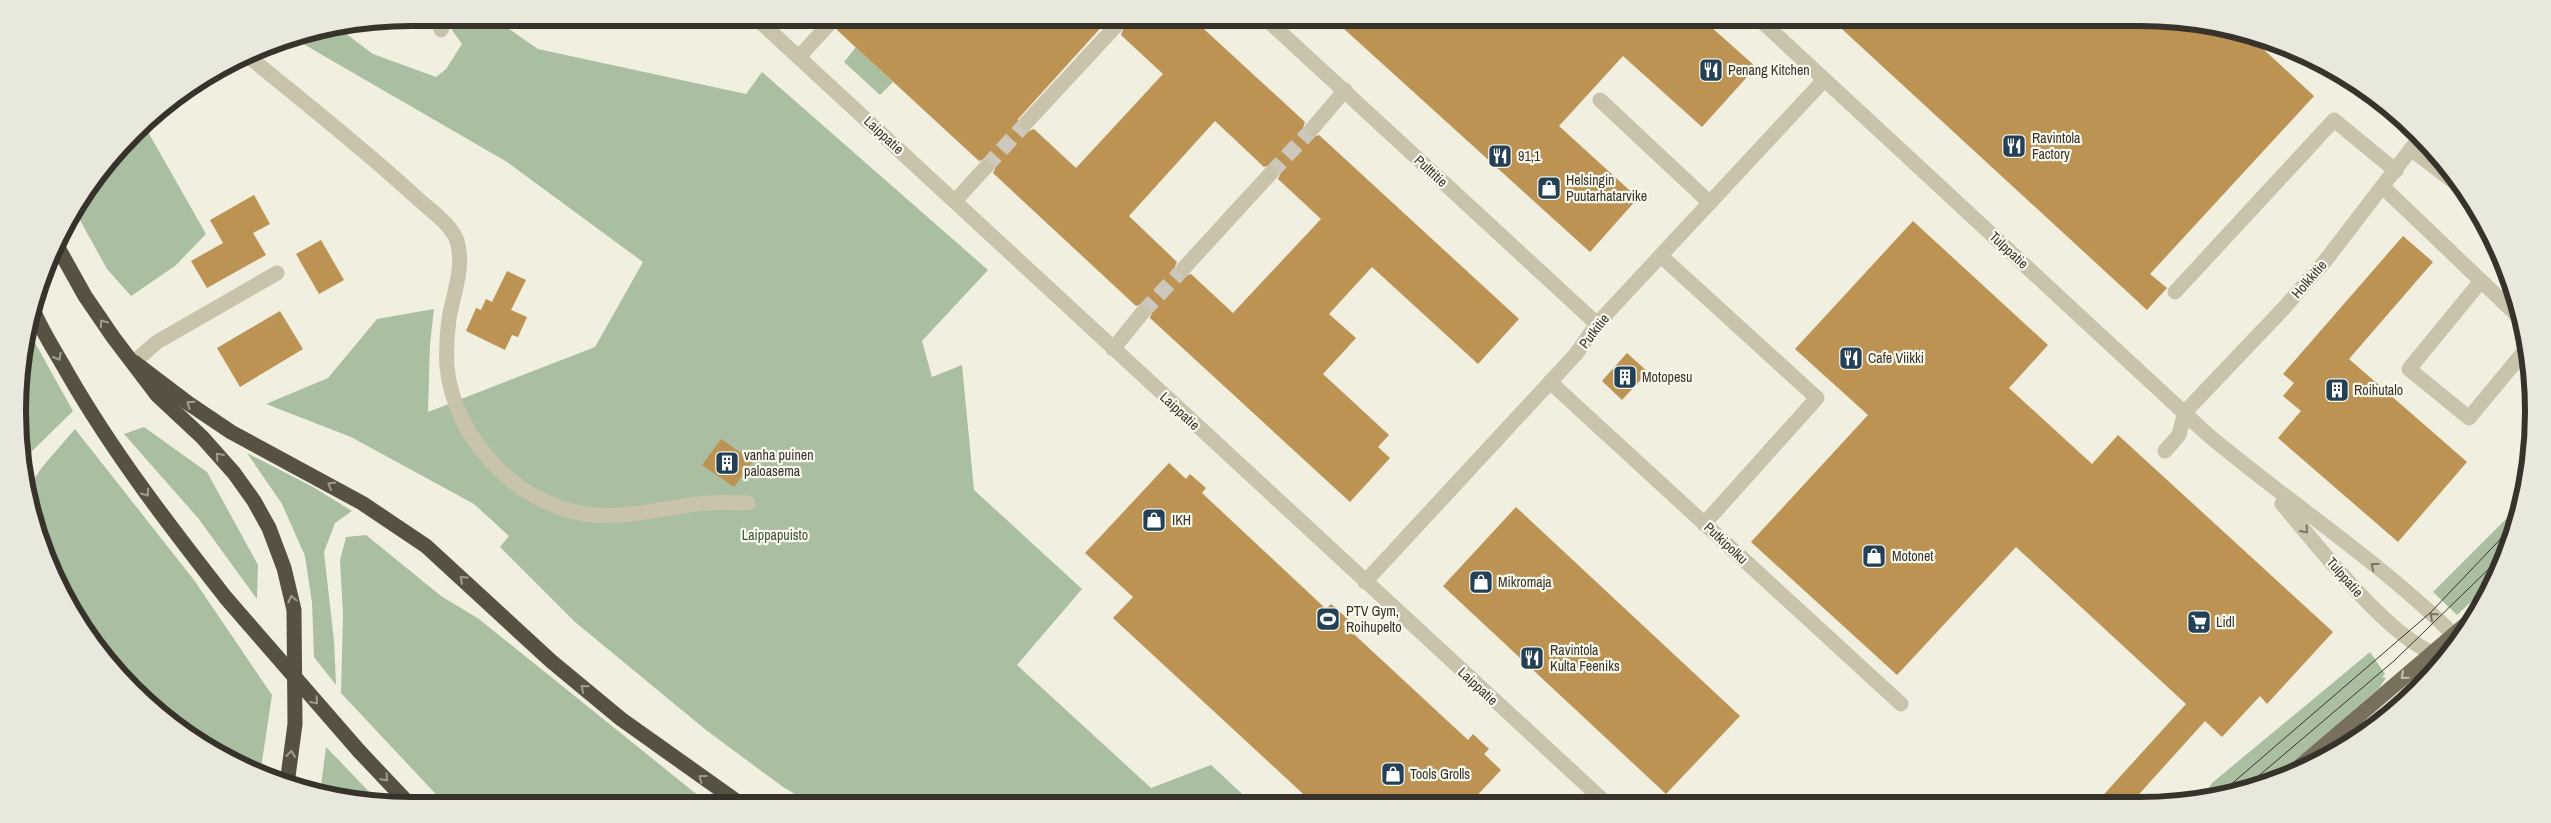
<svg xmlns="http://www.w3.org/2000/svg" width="2551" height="823" font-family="'Archivo Narrow',sans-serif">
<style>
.green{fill:#aabfa1}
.building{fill:#bc9353;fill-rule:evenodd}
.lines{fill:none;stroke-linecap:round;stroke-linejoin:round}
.minor-tunnel{stroke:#ccc9bc;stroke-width:15;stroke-dasharray:15 8;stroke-linecap:butt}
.minor{stroke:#c9c3ac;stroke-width:15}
.major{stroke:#78705d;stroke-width:15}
.highway{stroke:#575142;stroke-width:15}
.tram{stroke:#37332b;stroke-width:1}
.highway-bridge{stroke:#575142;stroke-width:15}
.oneway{stroke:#a09c8e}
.oneway2{stroke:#797465}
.oneway3{stroke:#c5c2b3}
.labels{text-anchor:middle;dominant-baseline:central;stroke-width:4.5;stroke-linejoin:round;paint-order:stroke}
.poi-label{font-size:14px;fill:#37332b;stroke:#f9f8ec;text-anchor:start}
.street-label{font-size:14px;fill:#37332b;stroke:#f9f8ec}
.park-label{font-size:14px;fill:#3a5430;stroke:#f9f8ec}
.rim{fill:none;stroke:#37332b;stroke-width:6}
</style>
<rect width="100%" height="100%" fill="#f1efe0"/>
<g class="green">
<path d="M457,18H493L538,49L746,94L762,72L988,270L922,341L932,377L962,365L974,490L1082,589L1017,665L1151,788L1211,765L1253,804L814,805L783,787L706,730L575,622L500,547L509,536L474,504L351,437L266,404L328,378L377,319L434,309L430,344L428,412L595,347L643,262L507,162L293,38L309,33H345L373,54L436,77L446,69L462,44L452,30Z"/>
<path d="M856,47L893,82L880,95L844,62Z"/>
<path d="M178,99L148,132L206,234L175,266L131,296L107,269L75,211L99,171L152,115Z"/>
<path d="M29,332L73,411L25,458C12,421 18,369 29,332Z"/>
<path d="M144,427L207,472L258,565L257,599L198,518L124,434Z"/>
<path d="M75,429L194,580L272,695L260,775L192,739L133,690L84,631L38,530L28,488L43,466Z"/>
<path d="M247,453L313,487L352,511L335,523L324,552L334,641L336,685L314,657L312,603L305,556L282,504Z"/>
<path d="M2520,505L2489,585L2457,615L2433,592Z"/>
<path d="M366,535L441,596L479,619L710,805H446L341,693L343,615L340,560L346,537Z"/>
<path d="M2370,652L2385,674L2382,677L2386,678L2379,688L2277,776L2213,796L2208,789L2212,783Z"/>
<path d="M326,747L379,802L334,798L320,794Z"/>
</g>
<g class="building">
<path d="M837,18H1192L1305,122L1303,128L1306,136L1311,138L1319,135L1519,319L1478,364L1372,267L1329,314L1356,338L1323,374L1389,435L1378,447L1390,458L1350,502L1150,318L1152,313L1149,305L1144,303L1136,306L993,173L995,169L993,160L988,158L979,161L837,30L839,25ZM1112,19L1121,22L1123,30L1121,35L1163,74L1076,168L1034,129L1029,131L1021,129L1018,119L1106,22ZM1215,121L1264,167L1273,164L1278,166L1280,175L1278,179L1321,219L1233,313L1191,274L1182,277L1177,275L1175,266L1177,262L1129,216Z"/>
<path d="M1332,18H1701L1756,67L1702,127L1623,56L1559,126L1638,198L1590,252Z"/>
<path d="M1830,18H2140L2217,25L2247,34L2314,96L2150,274L2167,288L2147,310Z"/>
<path d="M254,195L270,224L253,233L266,255L207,288L191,261L223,243L210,220Z"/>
<path d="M1913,221L2048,345L2009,388L2092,464L2118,435L2333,632L2267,704L2260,696L2222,737L2205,721L2132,802H2097L2186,704L2016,547L1897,675L1751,542L1868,415L1795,349Z"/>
<path d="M2403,236L2433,262L2349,359L2467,462L2398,542L2278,438L2301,411L2283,396L2294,383L2283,374Z"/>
<path d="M321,240L344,280L319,294L296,254Z"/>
<path d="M507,271L526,280L511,310L527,317L518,337L512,335L505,350L466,331L476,308L481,310L486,299L492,302Z"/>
<path d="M280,311L303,349L240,387L217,348Z"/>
<path d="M1627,353L1648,372L1622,400L1602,381Z"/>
<path d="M721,439L753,461L734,487L702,465Z"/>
<path d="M1169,463L1186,479L1190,474L1206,488L1202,493L1326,609L1331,604L1348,619L1343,624L1468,740L1473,734L1489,749L1484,754L1501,770L1470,803L1314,804L1113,618L1133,597L1085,553Z"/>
<path d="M1516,507L1740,716L1666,794L1443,586Z"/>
</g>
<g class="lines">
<g class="minor-tunnel">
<path d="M1114,28L1124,18"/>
<path d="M986,167L1027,122"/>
<path d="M1271,173L1312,129"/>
<path d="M1143,312L1184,268"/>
</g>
<g class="minor">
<path d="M756,18L1606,803"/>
<path d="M1265,18L1597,324"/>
<path d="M1758,18L2207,434C2289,503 2381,562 2457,638"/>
<path d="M441,30L445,18"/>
<path d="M248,56C305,103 363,148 417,198C430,210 451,224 457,241C465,266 453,294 449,319C447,334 446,352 447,367C454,437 515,504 586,514C627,520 668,506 708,503C721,502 735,503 748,503"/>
<path d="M799,57L830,23"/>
<path d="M1600,100L1710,203"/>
<path d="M1027,122L1114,28"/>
<path d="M1312,129L1345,90"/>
<path d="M2412,150L2465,190"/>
<path d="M2384,188L2521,319"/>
<path d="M955,201L986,167"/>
<path d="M1661,256L1817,398L1704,524"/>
<path d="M1184,268L1271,173"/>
<path d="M2481,281L2409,369L2469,418L2527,348"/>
<path d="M2175,292L2334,120L2396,171"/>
<path d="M1113,349L1143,312"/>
<path d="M134,362L157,342L277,273"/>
<path d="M1550,382L1901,704"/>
<path d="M2165,451L2179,435L2185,412L2284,308L2325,261L2421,136"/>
<path d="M2282,504C2316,543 2394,646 2442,656"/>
<path d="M1365,582L1576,354L1597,324L1824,80"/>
</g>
<path class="major" d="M2294,771L2472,619"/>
<g class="highway">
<path d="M56,244L85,296L113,337L157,395L202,437L234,473L254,501L269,528L284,568L294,610L295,724L287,784"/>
<path d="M35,314C44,335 57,354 68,374C114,454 169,525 226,598"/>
<path d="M134,362L188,403L231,432L362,503L426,546L551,661L621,719L742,805"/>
<path d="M359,751L410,805"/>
</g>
<g class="tram">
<path d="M2248,785L2395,660L2500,558"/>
<path d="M2221,793L2430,613L2511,528"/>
</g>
<path class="highway-bridge" d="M226,598L359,751"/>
</g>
<defs><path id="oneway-chevron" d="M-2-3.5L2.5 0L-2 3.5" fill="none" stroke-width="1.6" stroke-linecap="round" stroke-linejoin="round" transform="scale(1.25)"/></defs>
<g class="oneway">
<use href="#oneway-chevron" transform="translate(103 323) rotate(-125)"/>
<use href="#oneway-chevron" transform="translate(58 357) rotate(60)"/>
<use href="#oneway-chevron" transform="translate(190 404) rotate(-145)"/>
<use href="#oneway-chevron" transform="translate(219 456) rotate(-131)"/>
<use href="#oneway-chevron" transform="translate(331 485) rotate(-150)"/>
<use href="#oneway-chevron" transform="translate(146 493) rotate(54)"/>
<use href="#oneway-chevron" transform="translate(463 579) rotate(-138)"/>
<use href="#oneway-chevron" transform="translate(292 599) rotate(-103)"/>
<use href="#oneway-chevron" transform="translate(584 688) rotate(-140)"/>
<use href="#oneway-chevron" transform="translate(315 701) rotate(49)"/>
<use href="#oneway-chevron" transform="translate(291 754) rotate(-83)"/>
<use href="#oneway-chevron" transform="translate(385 778) rotate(47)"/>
<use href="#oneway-chevron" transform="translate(702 778) rotate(-144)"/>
</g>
<g class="oneway2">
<use href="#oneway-chevron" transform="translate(2305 530) rotate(49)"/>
<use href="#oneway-chevron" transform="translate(2374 566) rotate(-142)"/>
<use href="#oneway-chevron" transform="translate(2433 616) rotate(-139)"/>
</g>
<use class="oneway3" href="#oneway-chevron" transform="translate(2404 676) rotate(139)"/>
<defs>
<g id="restaurant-square" transform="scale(1.25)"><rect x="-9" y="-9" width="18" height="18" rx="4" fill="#234056" stroke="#f9f8ec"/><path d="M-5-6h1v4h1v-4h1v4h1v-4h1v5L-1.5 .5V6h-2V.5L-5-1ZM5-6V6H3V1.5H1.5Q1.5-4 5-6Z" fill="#fff"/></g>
<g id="shop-square" transform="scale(1.25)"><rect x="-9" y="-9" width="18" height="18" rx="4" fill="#234056" stroke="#f9f8ec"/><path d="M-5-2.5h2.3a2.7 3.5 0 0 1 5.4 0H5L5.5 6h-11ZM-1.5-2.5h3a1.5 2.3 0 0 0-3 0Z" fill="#fff"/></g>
<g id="building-square" transform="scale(1.25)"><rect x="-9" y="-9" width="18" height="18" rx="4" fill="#234056" stroke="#f9f8ec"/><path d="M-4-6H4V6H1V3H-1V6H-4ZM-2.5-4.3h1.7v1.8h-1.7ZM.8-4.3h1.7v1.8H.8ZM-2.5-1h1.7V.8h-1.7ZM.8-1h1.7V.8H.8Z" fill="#fff"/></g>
<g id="stadium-square" transform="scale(1.25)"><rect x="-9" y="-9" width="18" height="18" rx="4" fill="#234056" stroke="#f9f8ec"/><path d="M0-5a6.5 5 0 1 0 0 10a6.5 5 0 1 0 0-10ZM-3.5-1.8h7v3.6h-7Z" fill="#fff"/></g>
<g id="supermarket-square" transform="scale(1.25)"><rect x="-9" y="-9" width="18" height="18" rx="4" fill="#234056" stroke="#f9f8ec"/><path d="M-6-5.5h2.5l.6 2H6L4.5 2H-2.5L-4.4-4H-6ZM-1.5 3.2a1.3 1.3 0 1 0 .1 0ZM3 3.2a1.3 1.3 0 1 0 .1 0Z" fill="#fff"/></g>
</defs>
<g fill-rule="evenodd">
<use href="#restaurant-square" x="1711" y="70"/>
<use href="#restaurant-square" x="2014" y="146"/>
<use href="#restaurant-square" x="1500" y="156"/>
<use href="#shop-square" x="1549" y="188"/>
<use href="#restaurant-square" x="1851" y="358"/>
<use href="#building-square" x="1625" y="377"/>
<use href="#building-square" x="2337" y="390"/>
<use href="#building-square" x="727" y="463"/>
<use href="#shop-square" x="1154" y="520"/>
<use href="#shop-square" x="1874" y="556"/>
<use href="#shop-square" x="1481" y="582"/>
<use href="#stadium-square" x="1328" y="619"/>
<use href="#supermarket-square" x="2199" y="622"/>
<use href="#restaurant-square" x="1532" y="658"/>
<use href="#shop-square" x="1393" y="774"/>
</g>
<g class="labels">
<g class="poi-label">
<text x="1728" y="70">Penang Kitchen</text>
<text x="2032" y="138">Ravintola<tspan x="2032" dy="16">Factory</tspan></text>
<text x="1518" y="156">91,1</text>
<text x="1566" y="180">Helsingin<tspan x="1566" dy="16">Puutarhatarvike</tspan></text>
<text x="1868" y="358">Cafe Viikki</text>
<text x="1642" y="377">Motopesu</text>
<text x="2354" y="390">Roihutalo</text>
<text x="744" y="455">vanha puinen<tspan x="744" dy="16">paloasema</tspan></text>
<text x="1172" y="520">IKH</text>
<text x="1892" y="556">Motonet</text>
<text x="1498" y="582">Mikromaja</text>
<text x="1346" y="611">PTV Gym,<tspan x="1346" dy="16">Roihupelto</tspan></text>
<text x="2216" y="622">Lidl</text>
<text x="1550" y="650">Ravintola<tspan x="1550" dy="16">Kulta Feeniks</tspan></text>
<text x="1410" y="774">Tools Grolls</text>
</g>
<g class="street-label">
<text transform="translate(884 135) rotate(43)">Laippatie</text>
<text transform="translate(1431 171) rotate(43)">Pulttitie</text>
<text transform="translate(2009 250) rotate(43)">Tulppatie</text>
<text transform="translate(2309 279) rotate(-49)">Holkkitie</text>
<text transform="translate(1594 331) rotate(-52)">Putkitie</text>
<text transform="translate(1180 411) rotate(43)">Laippatie</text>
<text transform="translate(1726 543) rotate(43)">Putkipolku</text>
<text transform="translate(2345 577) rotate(49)">Tulppatie</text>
<text transform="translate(1478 686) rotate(43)">Laippatie</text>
</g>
<g class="park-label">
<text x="775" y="535">Laippapuisto</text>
</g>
</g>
<path d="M0 0H2551V823H0ZM411 26H2140A385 385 0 0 1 2525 411V412A385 385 0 0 1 2140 797H411A385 385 0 0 1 26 412V411A385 385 0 0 1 411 26Z" fill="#e9e8dd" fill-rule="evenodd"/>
<path class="rim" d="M411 26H2140A385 385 0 0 1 2525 411V412A385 385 0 0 1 2140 797H411A385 385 0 0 1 26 412V411A385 385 0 0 1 411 26Z"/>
</svg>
